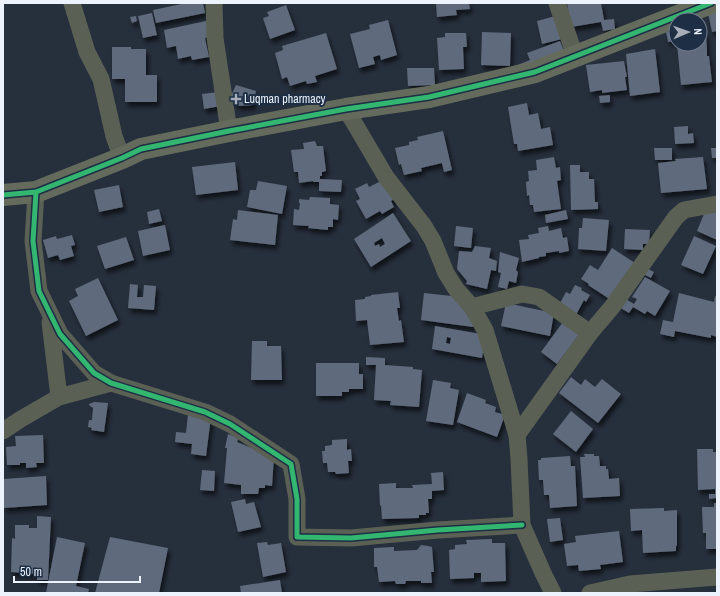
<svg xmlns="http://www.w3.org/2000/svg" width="720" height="596" font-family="'Archivo Narrow',sans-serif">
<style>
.building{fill:#5f6a7b;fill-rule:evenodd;filter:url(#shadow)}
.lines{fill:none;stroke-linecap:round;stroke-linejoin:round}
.street{stroke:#5b6055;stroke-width:17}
.secondary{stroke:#656b5c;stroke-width:22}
.cycleway-casing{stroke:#1d2e45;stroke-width:8}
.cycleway{stroke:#33b770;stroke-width:5}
.poi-dot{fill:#a7aeb9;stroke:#1d2e45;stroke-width:1.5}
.labels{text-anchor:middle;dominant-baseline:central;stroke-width:4;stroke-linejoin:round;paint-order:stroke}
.poi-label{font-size:12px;fill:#ecf3fc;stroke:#1d2e45;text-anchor:start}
</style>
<defs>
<filter id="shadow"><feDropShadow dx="2.5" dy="4.5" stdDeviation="2" flood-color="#0009"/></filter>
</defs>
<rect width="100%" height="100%" fill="#262f3c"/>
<g class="building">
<path d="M186,3H203L205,13L156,23L153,10Z"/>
<path d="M436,3H469L470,9L456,10L457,15L437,17Z"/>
<path d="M567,3H601L604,20L614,19L615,29L603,31L601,22L571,27Z"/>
<path d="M286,5L295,30L270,39L263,18L269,16L267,12Z"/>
<path d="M716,11L717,31L712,32L708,13Z"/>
<path d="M152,13L157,35L143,38L138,16Z"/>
<path d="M559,15L562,39L542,44L537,21Z"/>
<path d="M136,16L137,21L132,23L130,17Z"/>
<path d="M388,20L397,55L381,60L380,55L373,57L375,64L359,68L350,34L370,29L369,25Z"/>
<path d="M206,21L209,37L205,38L209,57L192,60L191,56L178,59L176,46L167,48L164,30Z"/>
<path d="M674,31L676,34L675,41L668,42L666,32Z"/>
<path d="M482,32L511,33L510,66L481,65Z"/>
<path d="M326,33L337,69L315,76L317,82L307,84L306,81L290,86L287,77L282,79L275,53L283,50L282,46Z"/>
<path d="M445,33H466L467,47H463L464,69L439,70L437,38L445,37Z"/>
<path d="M706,33L707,50V56H709L712,82L681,85L677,44H700V34Z"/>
<path d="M560,41L566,56L513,67L530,60L527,53Z"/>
<path d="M112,47H131V49H146V75H157V102H125V79H112Z"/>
<path d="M655,49L660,92L630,96L626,54Z"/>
<path d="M624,61L627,77H625L627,90L602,93V90L590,92L586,65Z"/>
<path d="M407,68H434L435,85L408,86Z"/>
<path d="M236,85L256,91L253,105L239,106L230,98Z"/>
<path d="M218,92L221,106L204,109L202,94Z"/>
<path d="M610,95V102L600,103L599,96Z"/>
<path d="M527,103L529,115L538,113L541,129L550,127L553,145L518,151L517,144H514L508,107Z"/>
<path d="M688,126V134L693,133L694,143L675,144L674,127Z"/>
<path d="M443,131L452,170L444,172L442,163L421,168L422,171L404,175L401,164L399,165L395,148L409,145V142L418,140L417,137Z"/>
<path d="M315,141L317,146H323L326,171L322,172V176H320V179L342,180L341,192L319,191V182H313V181L299,183L298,172H294L291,150L304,149L303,143Z"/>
<path d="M654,148H672V160H655Z"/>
<path d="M711,148H717V158H712Z"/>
<path d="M554,157L556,168L560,167L561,180L557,181L561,209L534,212L533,205H530L529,195L527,196L526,182L529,181L528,171L537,170L536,160Z"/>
<path d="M703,157L707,189L661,193L658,163L676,161L675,159Z"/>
<path d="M235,162L238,190L196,195L192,167Z"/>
<path d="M570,165H580V172H589V179H594L595,202H598V209L571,210Z"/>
<path d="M258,181L287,186L282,214L247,207L250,190H256Z"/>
<path d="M381,181L396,198L391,201L394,207L382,214L380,211L366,219L356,201L360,199L355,189L367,183L369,187Z"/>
<path d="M119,185L123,207L99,212L94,190Z"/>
<path d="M310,197L330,198V204L339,205L338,220L333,219V227H328V230L308,228L309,226L293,225L294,209L299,210L300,203H299V199L309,200Z"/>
<path d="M159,209L162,221L149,224L147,212Z"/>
<path d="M706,209L717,210V240L697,231Z"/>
<path d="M238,210L278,215L275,245L230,240L233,219L237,220Z"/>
<path d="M566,210L568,219L546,223L545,215Z"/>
<path d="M393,213L411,241L371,267L354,239ZM382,238L385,244L380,247L379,244L375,246L374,243Z"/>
<path d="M583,218L609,220L606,251L578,249L579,228H582Z"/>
<path d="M165,225L170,250L143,256L138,231Z"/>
<path d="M456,226L473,228L471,248L454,246Z"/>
<path d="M548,226L549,231L561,228L563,238L567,237L569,251L559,253V251L546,253V256L539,257V258L522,262L519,240L529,239L528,235L539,233L538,228Z"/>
<path d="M625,229L650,230L649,244H643V250L624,249Z"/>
<path d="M72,235L75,245L71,246L74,256L60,260L58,255L48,258L43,240L56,236L57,239Z"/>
<path d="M694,236L716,246L703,274L681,265Z"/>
<path d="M126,237L134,260L105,269L97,246Z"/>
<path d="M475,246L491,248L489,258L497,261L496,271L491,270L487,289L466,284L467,281L457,269L459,251L472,252Z"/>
<path d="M612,248L635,263L611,300L588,285L589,284L581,279L590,265L598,270Z"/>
<path d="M500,252L519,258L516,270L518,272L516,283L509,281L507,289L498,287L501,273L498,272Z"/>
<path d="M642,266L654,272L651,278L639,272Z"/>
<path d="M645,277L670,291L655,316L647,311L645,314L633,307L629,313L619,307L624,298L634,304L637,299L632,297Z"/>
<path d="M98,278L118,320L86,336L69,301L78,296L75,289Z"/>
<path d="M130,284L138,285L137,297H143L144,285L156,286L154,310L128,308Z"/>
<path d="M575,285L582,288L581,290L590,295L586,302L584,300L576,315L559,305L566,292L570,294Z"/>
<path d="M398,292L400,308H397L399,321L401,320L404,342L370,345L367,320L356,321L355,300L365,299V297L371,296V295Z"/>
<path d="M424,293L461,297L475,317L473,327L421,320Z"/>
<path d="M679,293L714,302L715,296L717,297V337L711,335V338L675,331L674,337L660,334L663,320L673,322Z"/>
<path d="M506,303L554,313L550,336L501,326Z"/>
<path d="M563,322L581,332L557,364L541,352Z"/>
<path d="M435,326L486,335L482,358L432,349ZM447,337L451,338L450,344L446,343Z"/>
<path d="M252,341H267V346H281L282,380H251Z"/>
<path d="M366,357L385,358V365L413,367V369L422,370L419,407L390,405L391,401L374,400L376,365H366Z"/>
<path d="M316,363H359V374H363V389H349V392H342V396H316Z"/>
<path d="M571,377L581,385L585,379L595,387L602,379L621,394L598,423L559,393Z"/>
<path d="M433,380L451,383L450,388L459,390L453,425L426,421Z"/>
<path d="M467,393L486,400L485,403L496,407L495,412L505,415L497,437L457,422Z"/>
<path d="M94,402L108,403L104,432L91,430L92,428L88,427L89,420H92L93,408L89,405V404Z"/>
<path d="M571,411L593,429L576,452L553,434Z"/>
<path d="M188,414L211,417L206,456L191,454L192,444L175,442L176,432L186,433Z"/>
<path d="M228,434L239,438L237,442L274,457L272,486L265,485V488H259L258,494H241V485L224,483L227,448H225Z"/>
<path d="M43,435L44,463H36L37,467L26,468V463H20V465H7L6,447L16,446L15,436Z"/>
<path d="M347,439V450L351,449L352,461H348L349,473L336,474L335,472H328L327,463H323L322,451H325V446L332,445V440Z"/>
<path d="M697,449H713V452H717V498L709,499V494H715V489L698,490Z"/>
<path d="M584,454H594V456H599L600,466H606V469H608L609,479L619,478L620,496L583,498L580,457H585Z"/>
<path d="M570,456L571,466H575L577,506L550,508L549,495H544L543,480H539L538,460H541V458Z"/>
<path d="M202,470L215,471L214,491L200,490Z"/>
<path d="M443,472L444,490L432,491V499H428L429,513H426V515H419V518L382,519L381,505L380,506L379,484L396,483V488H413L412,485L432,484L431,473Z"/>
<path d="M46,476L47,505L4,508L3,479Z"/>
<path d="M245,499L246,504L254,502L261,527L238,532L231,502Z"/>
<path d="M714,503H717V549H706V533H703L702,507H714Z"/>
<path d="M664,508V511L677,510V546H676V551L643,553L642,530L631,531L630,509Z"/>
<path d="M37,516L51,517L48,580H37V574L11,572L12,538L15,539V525H29V528H37Z"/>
<path d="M560,518L563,540L550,542L547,519Z"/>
<path d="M619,531L623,562L600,565L601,569L579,571L578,565L567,566L564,544L576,542L575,536Z"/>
<path d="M57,537L85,543L76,586L89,589L88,593H46Z"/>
<path d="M110,537L168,548L159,593H95Z"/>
<path d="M492,539V543H505L506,581L481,582V573H474V578L450,579L449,550L455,549V545L467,544L466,540Z"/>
<path d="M267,542L268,545L281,543L286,572L263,577L257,543Z"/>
<path d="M421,545L428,546L432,547L434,572H431L432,583H421V581H406L405,584H396L395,581L379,582L377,567H374V548L394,547V551L417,550Z"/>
<path d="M280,580L282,593H241L240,586Z"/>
</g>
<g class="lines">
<g class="street">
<path d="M72,3L87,52L101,79L114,136L122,158"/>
<path d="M214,3L215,38L229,131"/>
<path d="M557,3L575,56"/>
<path d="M346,109L386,177L424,226L433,241L446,273L456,289L472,307L485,330L517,435L519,459L522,525L543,573L553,593"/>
<path d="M36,192L33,241L39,291L60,334L94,373L111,383L205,412L230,424L291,464L297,499V537L351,538L438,530L522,525"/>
<path d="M472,307L522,294L539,297L590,333"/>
<path d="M50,322L59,397"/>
<path d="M3,431L21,419L59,397L111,383"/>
<path d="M517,435L590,333L612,307L676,217L684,210L717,204"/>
<path d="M590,593L630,584L717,577"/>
</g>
<path class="secondary" d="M3,195L36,192L122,158L141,149L229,131L346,109L429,97L535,72L711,3"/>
<g class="cycleway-casing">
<g id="cycleway">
<path d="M36,192L33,241L39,291L60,334L94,373L111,383L205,412L230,424L291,464L297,499V537L351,538L438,530L522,525"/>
<path d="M3,195L36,192L122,158L141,149L229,131L346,109L429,97L535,72L711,3"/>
</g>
</g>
<use href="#cycleway" class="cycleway"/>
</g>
<path class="poi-dot" d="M234 93h4v4h4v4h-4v4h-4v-4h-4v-4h4z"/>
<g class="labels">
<g class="poi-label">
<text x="244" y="99">Luqman pharmacy</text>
</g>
</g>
<rect width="720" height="596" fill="none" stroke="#ecf3fc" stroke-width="8"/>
<g transform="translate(688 32) rotate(88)"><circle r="19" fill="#1d2e45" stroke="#707d8e"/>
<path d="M0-3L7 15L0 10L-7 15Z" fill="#a7aeb9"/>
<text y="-6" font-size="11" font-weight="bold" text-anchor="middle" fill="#ecf3fc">N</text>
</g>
<path d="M14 576v6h126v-6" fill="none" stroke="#ecf3fc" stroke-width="2"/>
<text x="20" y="576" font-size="12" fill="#ecf3fc" stroke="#1d2e45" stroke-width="3" paint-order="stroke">50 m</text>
</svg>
